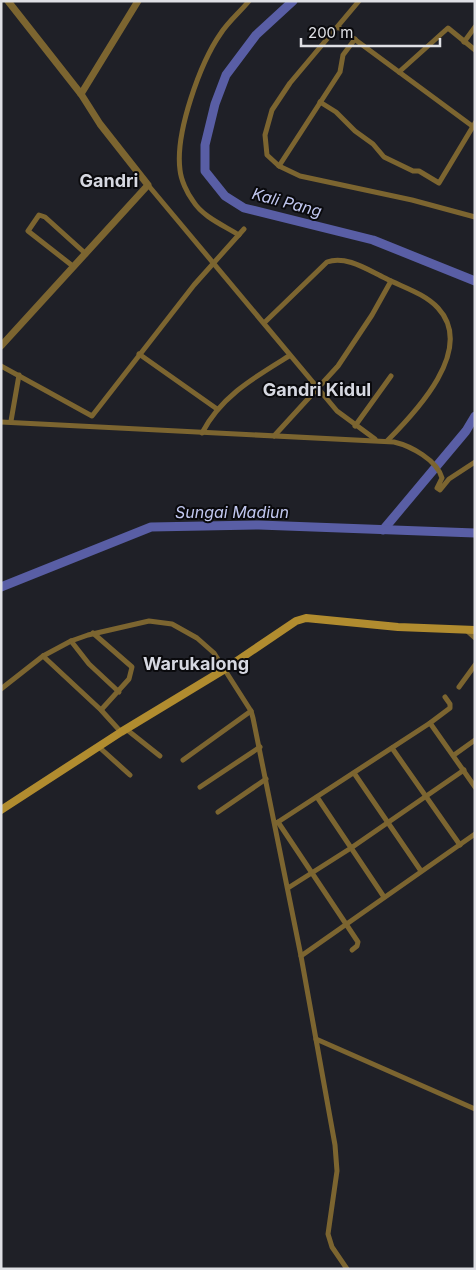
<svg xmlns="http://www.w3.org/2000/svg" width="476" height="1270" font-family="Inter,sans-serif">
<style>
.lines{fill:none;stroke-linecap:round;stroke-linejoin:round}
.river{stroke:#595ea5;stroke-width:9}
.minor{stroke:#7c6530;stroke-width:5}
.tertiary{stroke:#7c6530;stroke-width:7}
.secondary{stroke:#b18c2f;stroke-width:8}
.labels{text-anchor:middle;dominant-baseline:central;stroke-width:4;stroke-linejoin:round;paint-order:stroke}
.water-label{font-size:16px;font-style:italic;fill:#c2c8f0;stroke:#0a0a0d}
.quarter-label{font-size:18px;font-weight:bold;fill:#d6d8e1;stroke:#0a0a0d}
</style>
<rect width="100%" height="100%" fill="#1f2027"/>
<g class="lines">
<g class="river">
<path d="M293,1L256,35L226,75L215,104L205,145V171L225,196L244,208L373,240L475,281"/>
<path d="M383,530L466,431L475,416"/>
<path d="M1,587L151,527L259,525L475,533"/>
</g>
<g class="minor">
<path d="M359,1L290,83L272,110L265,135L267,155L279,166L300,176L412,200L475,217"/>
<path d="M338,27L475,128"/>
<path d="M464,42L475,27"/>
<path d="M399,72L448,28L475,50"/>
<path d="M320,102L336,112L355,131L373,144L384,157L413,171H419L439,183L475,123"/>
<path d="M279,166L340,72L343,55L355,39"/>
<path d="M148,185L337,411L375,439"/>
<path d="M239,235C223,225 203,217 193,201C187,193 181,180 180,170C175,133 200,63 221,33C229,21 240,12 249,1"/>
<path d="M74,267L28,231L39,215L45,217L86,254"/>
<path d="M264,323L327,262C346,255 368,270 385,278C402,287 424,293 438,308C476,349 416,412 387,441"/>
<path d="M139,354L217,409"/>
<path d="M1,366L92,416L194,285L244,229"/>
<path d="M11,421L19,375"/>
<path d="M1,422L394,442C411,446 437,460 442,478L437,488L440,490L449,479L475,462"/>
<path d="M355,426L391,376"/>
<path d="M202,433C221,396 255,377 289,356"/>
<path d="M274,436L338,366L372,315L391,281"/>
<path d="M466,630L475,638"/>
<path d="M93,633L132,667L129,679L101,710"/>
<path d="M71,641L89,664L119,692"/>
<path d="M43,656L101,710L121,732"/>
<path d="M459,687L475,665"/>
<path d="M1,689L43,656L71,641L88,635L149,621L172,624L197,638L214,653L251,711L253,718L301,956L335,1145L337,1171L328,1234L332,1247L347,1269"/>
<path d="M430,723L450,708V704L445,697"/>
<path d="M126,729L160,756"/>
<path d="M99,747L130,775"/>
<path d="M392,748L460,845"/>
<path d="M454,755L475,740"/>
<path d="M183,760L251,711"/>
<path d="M354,773L421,871"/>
<path d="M200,787L260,747"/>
<path d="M317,797L384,897"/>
<path d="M218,812L266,779"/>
<path d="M278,822L430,723L475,787"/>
<path d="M275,823L278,822L358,942L357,946L352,950"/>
<path d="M288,888L351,848L464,770"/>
<path d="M301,956L475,834"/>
<path d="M316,1039L475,1109"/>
</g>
<g class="tertiary">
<path d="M81,94L138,1"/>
<path d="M1,346L148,185L100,124L81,94L8,1"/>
</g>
<path class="secondary" d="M1,810L121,732L225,669L296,621L306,618L398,627L475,630"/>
</g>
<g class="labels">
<g class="water-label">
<text transform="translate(287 202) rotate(15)">Kali Pang</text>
<text x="232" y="512">Sungai Madiun</text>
</g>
<g class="quarter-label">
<text x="109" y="180">Gandri</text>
<text x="317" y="389">Gandri Kidul</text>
<text x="196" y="663">Warukalong</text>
</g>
</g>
<rect width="476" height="1270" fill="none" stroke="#dfe0e5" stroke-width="5"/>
<path d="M301 38v8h139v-8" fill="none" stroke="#dfe0e5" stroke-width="2.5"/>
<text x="308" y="38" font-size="15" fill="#dfe0e5" stroke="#0a0a0d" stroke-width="4" paint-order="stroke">200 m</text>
</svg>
